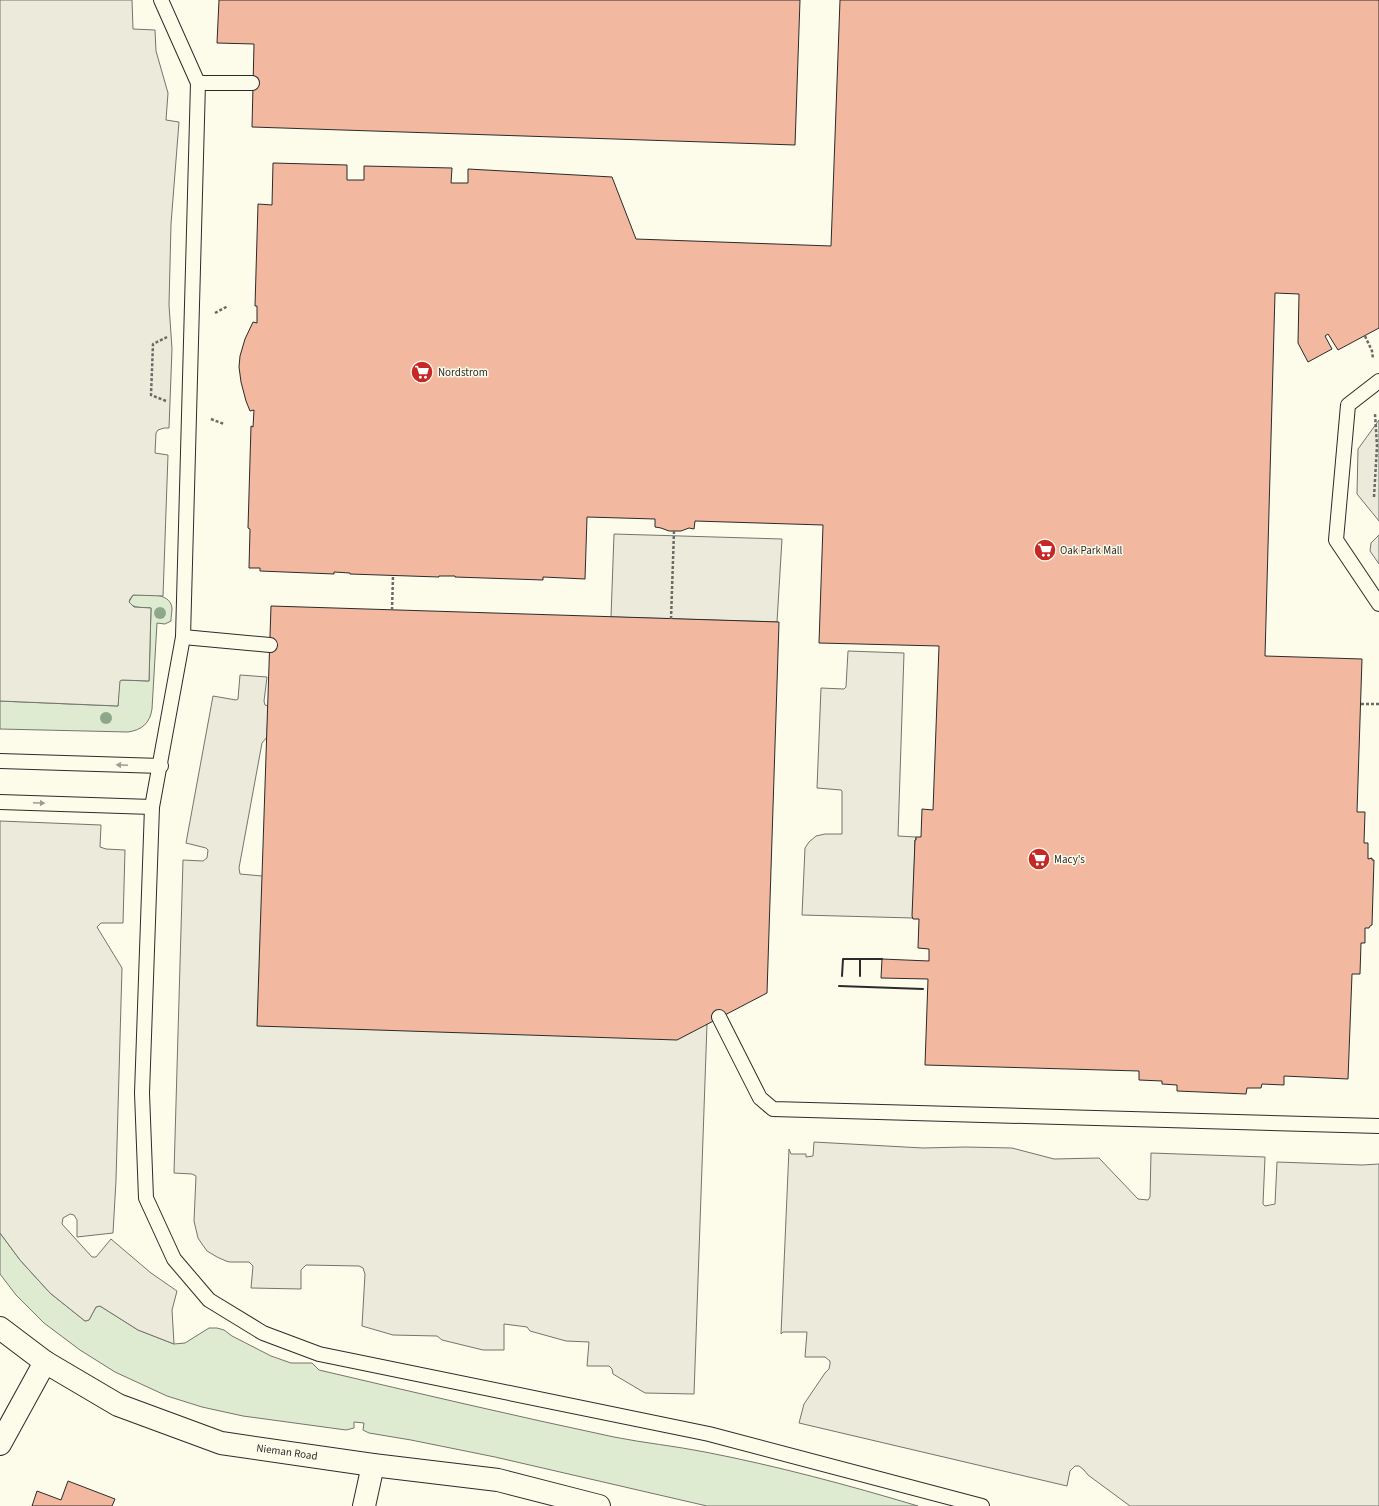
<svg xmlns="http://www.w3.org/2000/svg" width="1379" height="1506" font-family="'Source Sans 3',sans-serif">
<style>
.green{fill:#deebd1;stroke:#74746e}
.parking{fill:#eceadb;stroke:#74746e}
.building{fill:#f2b8a0;stroke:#2b2b2b}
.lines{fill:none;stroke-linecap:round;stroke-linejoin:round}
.lane-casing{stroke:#2b2b2b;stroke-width:16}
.street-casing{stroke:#2b2b2b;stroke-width:24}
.path{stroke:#6a6964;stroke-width:2.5;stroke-dasharray:3 2;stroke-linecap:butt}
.lane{stroke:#fdfbea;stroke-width:14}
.street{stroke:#fdfbea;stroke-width:22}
.wall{stroke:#2b2b2b;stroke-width:2}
.tree{fill:#8ea78a}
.oneway{fill:#9e9d94}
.labels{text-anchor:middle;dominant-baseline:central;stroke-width:3;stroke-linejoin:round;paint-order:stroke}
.poi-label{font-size:11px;fill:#2b2b2b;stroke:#fdfbea;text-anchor:start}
.street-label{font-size:11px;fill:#2b2b2b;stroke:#fdfbea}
</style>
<rect width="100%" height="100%" fill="#fdfbea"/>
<g class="green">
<path d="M133,595C144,595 170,591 172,608C172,612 171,616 171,621L165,624L157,623L152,709C150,723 142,730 128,732L0,729V701L118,706L119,681L122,680L149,681L151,608C143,607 133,609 129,602Z"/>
<path d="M0,1233L20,1260L50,1293L85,1321L89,1320L96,1307L100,1306L138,1330L174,1344L185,1343L209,1328H217L224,1330L232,1336L271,1356L291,1363H312L319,1370C417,1393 515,1416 614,1437C644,1443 675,1446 705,1452C777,1466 848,1485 918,1506H707L495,1457L411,1440L369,1433L363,1430L364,1423L354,1422V1428L346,1430L243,1416L202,1407L167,1396L115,1372L80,1350L44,1323L16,1295L0,1274Z"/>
</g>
<g class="parking">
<path d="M0,0H132L133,29L155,30L156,51L168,93L166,120L179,122L171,224L169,305L172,349L169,428H164L158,430L156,433L155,453L168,455L163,596L133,595L130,599L129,602L134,607L151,608L149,681L122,680L120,681L118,706L0,701Z"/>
<path d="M1379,420V521L1357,494L1358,449Z"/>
<path d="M614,534L782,539L777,622L611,617Z"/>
<path d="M1379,535V564L1370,551L1371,543Z"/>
<path d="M848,651L904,653L898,836L916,837V840H915L913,918L802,915L805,848L809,842L816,836L825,834H842V791L841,790L817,788L821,688L844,689L846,687Z"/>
<path d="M240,675L267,677L264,701L265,705L268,706L267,737L262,743L239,868L240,874L262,876L707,1024L694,1394L645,1393L613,1374L612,1369L609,1366H587L589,1342L566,1341L530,1331L527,1327L504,1324V1350H483L442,1340L437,1336L393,1335L362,1326L365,1274L363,1268L359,1266L306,1265L301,1270V1289L251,1288L253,1266L249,1262H230L226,1261L217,1257L207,1251L202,1244L198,1238L194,1221L196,1176L192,1174L174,1173L183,860L203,861L207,858L208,850L206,848L186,843L213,696L236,700L238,699Z"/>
<path d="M0,821L101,825L100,847L106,849L125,850L123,923H101L97,927L122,968L116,1180L113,1233L77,1237V1220L74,1215L70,1214L63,1218L62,1224L92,1257H96L111,1239L151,1273L177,1291L172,1310L174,1344L138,1330L100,1306L96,1307L89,1320L85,1321L50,1293L20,1260L0,1233Z"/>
<path d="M814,1142L923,1148L965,1147L1012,1148L1054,1159L1099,1158L1138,1199L1148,1200L1150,1197L1151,1153L1265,1157L1263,1204L1265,1206L1275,1204L1277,1162L1362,1165L1379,1164V1506H1130L1088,1475L1084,1470L1079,1466H1075L1070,1471L1067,1486L799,1423L804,1404L825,1373L829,1369L830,1364V1361L825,1357H805L807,1332H783L781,1334L789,1149L791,1154H806V1157L813,1156Z"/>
</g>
<g class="building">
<path d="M219,0H800L795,145L252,127L254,44L217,43Z"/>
<path d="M840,0H1379V328L1338,350L1328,334L1325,336L1332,349L1308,362L1298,343L1299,294L1275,293L1265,656L1362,659L1357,812H1365L1364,843H1368V859L1372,858V860H1374L1372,925L1370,926L1369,928H1365V943H1361L1360,974H1352L1348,1079L1284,1076V1085L1262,1084L1261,1088H1247L1246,1094L1177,1091V1085L1162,1084V1081L1139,1080V1071L925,1065L928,979L881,978L882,959L929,961V949L918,948L919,919H913L912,916L915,840H916V837H921L922,809L933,810L939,646L819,643L823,525L695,521L694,529L689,528L681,531H669L661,528L655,527V519L587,517L585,579L543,577V580L455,577V576H439V577L350,574V573L334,572V574L260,571V568H249L250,529L248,528L251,426L253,427L254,410L250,411L246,401L241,382L239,367L240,356L245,339L253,322L257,323V306H255L258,204L272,205L273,163L347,165V180H364V166L452,168L451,183H468V169L612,177L636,239L831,246Z"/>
<path d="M271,606L779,622L767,993L677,1040L257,1026Z"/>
<path d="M68,1481L115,1499L112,1506H32L37,1491L61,1500Z"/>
</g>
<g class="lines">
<g class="lane-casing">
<g id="lane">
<path d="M161,0L198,83L183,637L152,807L142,1093L146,1198L174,1259L209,1300L263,1333L319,1354L709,1434L982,1506"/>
<path d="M198,83H252"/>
<path d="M1379,381L1348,405L1336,540L1379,604"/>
<path d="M183,637L270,645"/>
<path d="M0,761L161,766"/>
<path d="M0,802L152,807"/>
<path d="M719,1017L760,1098L773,1109L1379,1126"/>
</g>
</g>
<g class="street-casing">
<g id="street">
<path d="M0,1328L45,1362L118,1405L221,1443L373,1465L498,1480L599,1506"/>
<path d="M0,1444L45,1362"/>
<path d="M364,1506L373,1465"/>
</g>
</g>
<g class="path">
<path d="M215,313L228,306"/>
<path d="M1365,336L1372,351L1373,359"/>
<path d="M166,401L151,395L153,344L167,337"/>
<path d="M211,419L224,424"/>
<path d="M1374,497L1377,446L1375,414"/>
<path d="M392,610L393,576"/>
<path d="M671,619L674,531"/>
<path d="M1361,704H1379"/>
</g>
<use href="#lane" class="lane"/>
<use href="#street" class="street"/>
<g class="wall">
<path d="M842,976L843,959H882"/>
<path d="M860,976V959"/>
<path d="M839,986L923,989"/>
</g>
</g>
<g class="tree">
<circle cx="160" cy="613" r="6"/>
<circle cx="106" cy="718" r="6"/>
</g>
<defs><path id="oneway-solid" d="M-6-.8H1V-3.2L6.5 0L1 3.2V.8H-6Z"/></defs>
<g class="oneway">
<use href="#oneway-solid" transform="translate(122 765) rotate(-178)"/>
<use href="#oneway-solid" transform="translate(39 803) rotate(2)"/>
</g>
<defs>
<g id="supermarket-disc" transform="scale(1.15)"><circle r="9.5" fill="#c62828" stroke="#fdfbea"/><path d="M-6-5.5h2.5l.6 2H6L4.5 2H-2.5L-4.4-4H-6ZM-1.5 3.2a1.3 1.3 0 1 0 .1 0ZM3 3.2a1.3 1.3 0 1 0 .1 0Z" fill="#fff"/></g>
</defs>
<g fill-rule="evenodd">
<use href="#supermarket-disc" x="422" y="372"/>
<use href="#supermarket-disc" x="1045" y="550"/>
<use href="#supermarket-disc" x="1039" y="859"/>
</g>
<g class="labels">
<g class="poi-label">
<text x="438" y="372">Nordstrom</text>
<text x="1060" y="550">Oak Park Mall</text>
<text x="1054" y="859">Macy's</text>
</g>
<g class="street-label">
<text transform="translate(287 1452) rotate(8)">Nieman Road</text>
</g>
</g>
</svg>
